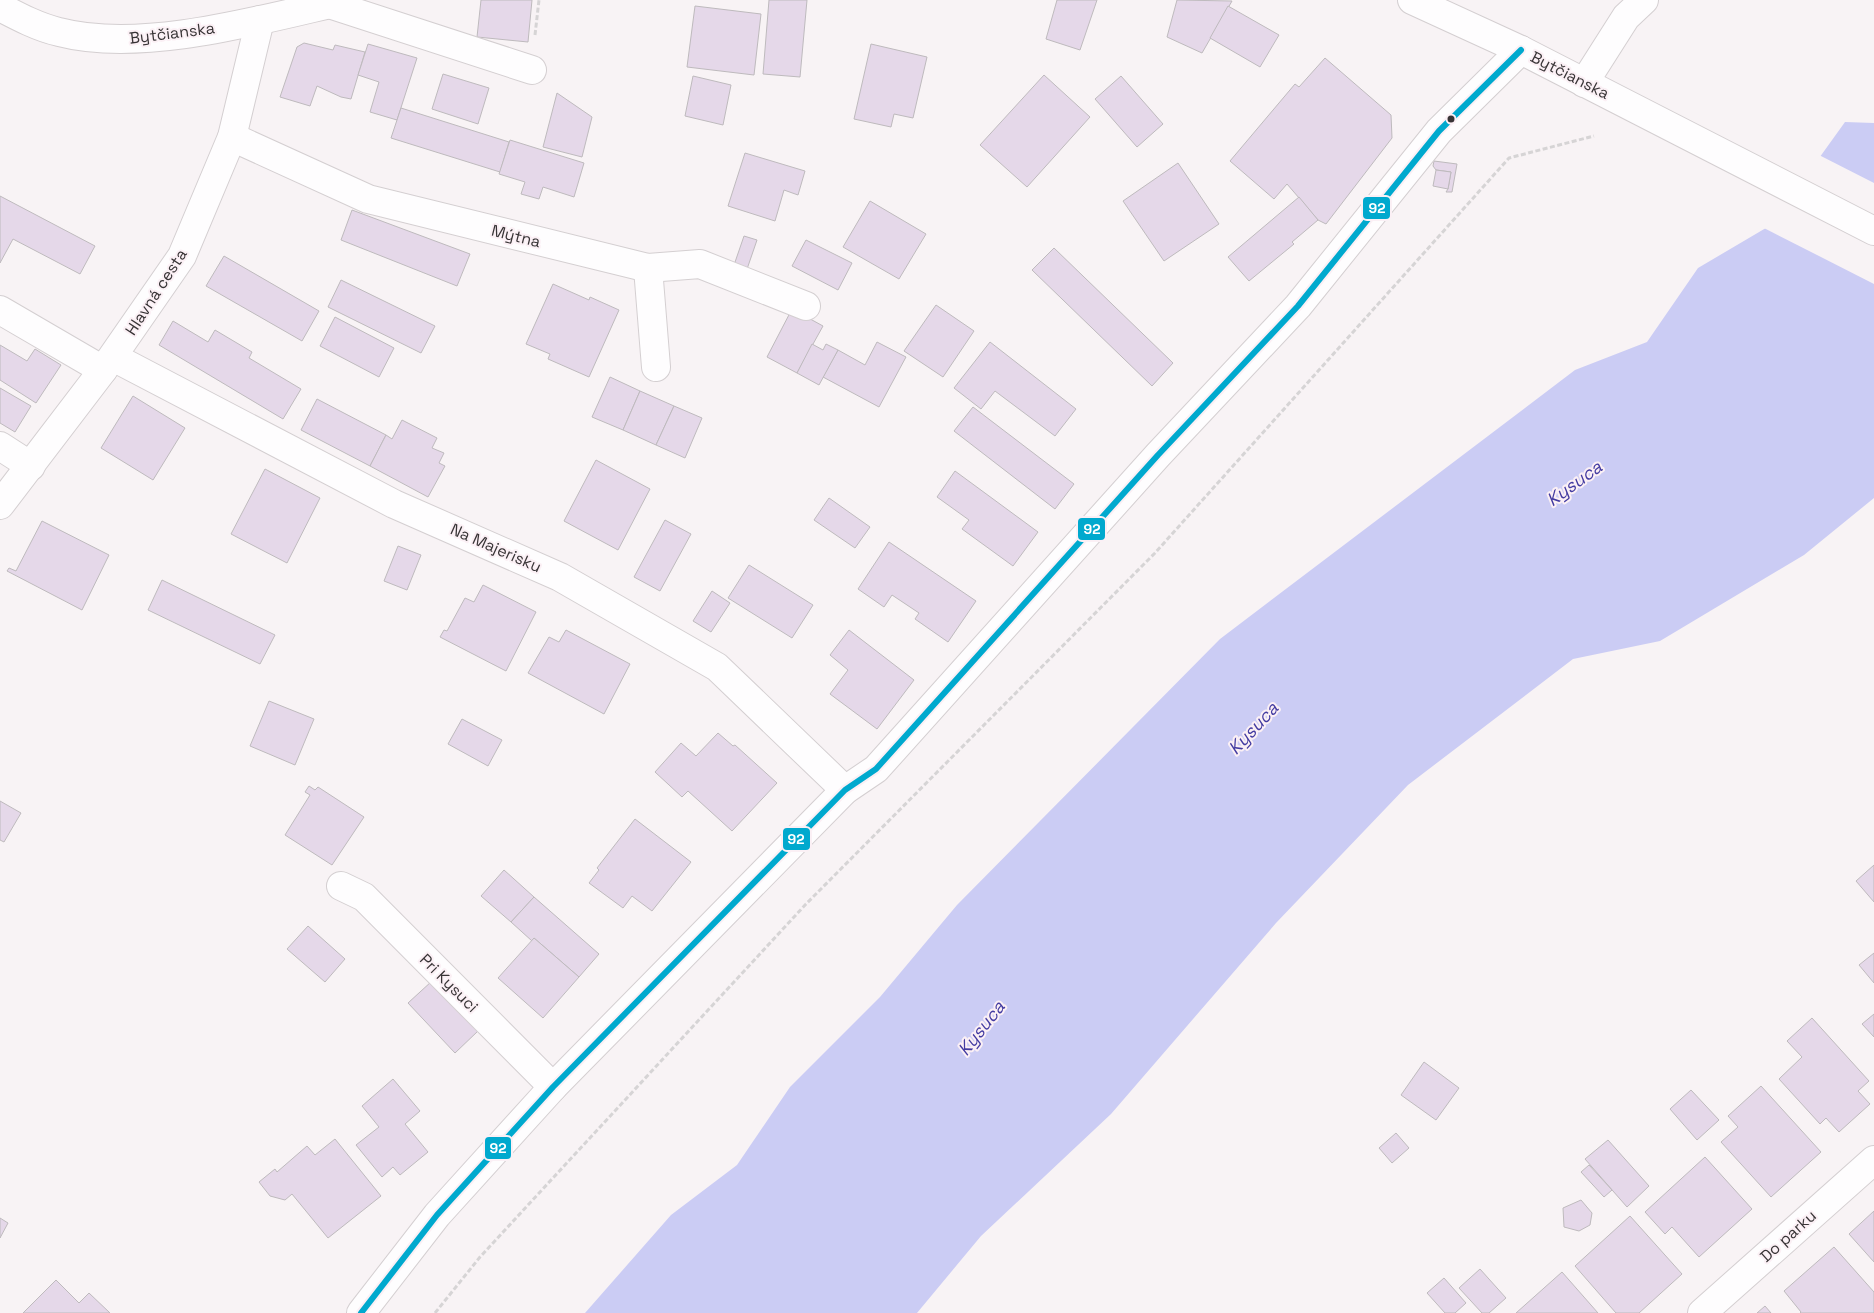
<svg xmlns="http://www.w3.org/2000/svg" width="1874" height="1313" font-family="'Space Grotesk',sans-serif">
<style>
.water{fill:#cbccf4}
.pier{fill:#f8f3f5}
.building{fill:#e5d8e9;stroke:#bebabd}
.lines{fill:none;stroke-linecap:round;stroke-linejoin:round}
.street-casing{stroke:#d4cfd1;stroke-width:30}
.secondary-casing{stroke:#d4cfd1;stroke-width:30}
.path{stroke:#d6d4d5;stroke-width:3;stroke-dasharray:5 2.5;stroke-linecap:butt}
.street{stroke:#fefdfe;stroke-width:28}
.secondary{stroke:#fefdfe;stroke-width:28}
.bus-1-casing{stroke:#fbf0f5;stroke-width:10}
.bus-1{stroke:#00a9ce;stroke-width:6}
.bus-dot{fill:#383436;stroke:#fbf0f5;stroke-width:2}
.labels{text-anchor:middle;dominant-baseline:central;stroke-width:4;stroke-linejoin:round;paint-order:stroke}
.street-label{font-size:16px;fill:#383436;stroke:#fbf0f5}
.water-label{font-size:18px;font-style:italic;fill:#433ba1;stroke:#fbf0f5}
.line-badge{stroke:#fbf0f5;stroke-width:2}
.badge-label{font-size:14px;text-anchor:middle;font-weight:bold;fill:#fff}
</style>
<rect width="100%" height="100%" fill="#f8f3f5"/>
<path class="water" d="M1845,122L1874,123V498L1804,555L1660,641L1573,659L1408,785L1276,923L1111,1114L981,1236L917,1313H585L671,1215L737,1165L790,1087L880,997L957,905L1220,639L1575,370L1647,342L1698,268L1771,225Z"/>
<path class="pier" d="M1819,155L1874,183V284L1762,227L1769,223Z"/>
<g class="building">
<path d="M481,0H532L528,42L477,37Z"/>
<path d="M769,0H807L800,77L763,74Z"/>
<path d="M1057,0H1097L1080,50L1046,39Z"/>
<path d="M1177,0L1232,1L1202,53L1167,37Z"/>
<path d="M695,6L761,14L754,75L687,67Z"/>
<path d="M1228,6L1279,35L1260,67L1210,38Z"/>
<path d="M304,43L333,50L335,45L365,52L351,99L341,97L317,86L310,106L280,97L297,47Z"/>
<path d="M368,44L417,58L397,120L370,112L379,82L358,75Z"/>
<path d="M871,44L927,57L913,118L894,114L891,127L854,119Z"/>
<path d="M1325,58L1391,115L1392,138L1326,224L1318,220L1287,184L1274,199L1230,161L1295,84L1299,87Z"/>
<path d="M443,74L489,88L478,124L432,109Z"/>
<path d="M1044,75L1090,117L1027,187L980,145Z"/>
<path d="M693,76L731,85L723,125L685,116Z"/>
<path d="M1121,76L1163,124L1137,147L1095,99Z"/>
<path d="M557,93L592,117L582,157L543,147Z"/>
<path d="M401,108L509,142L500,172L391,138Z"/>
<path d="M510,140L584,163L574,197L543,187L539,199L521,194L525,182L499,174Z"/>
<path d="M745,153L805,171L798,195L784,190L775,221L728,206Z"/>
<path d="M1434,161L1457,164L1452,192H1446L1448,189L1451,172L1436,170L1433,166Z"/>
<path d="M1178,163L1219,224L1164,261L1123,201Z"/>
<path d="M1436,170L1451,172L1448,189L1433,186Z"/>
<path d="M0,196L95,246L80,274L13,239L0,263Z"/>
<path d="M1299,197L1318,220L1292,242L1294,244L1249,281L1228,257Z"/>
<path d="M870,201L926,234L899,279L843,247Z"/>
<path d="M352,210L470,254L457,286L341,240Z"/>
<path d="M744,236L757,240L746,272L733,268Z"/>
<path d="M806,240L852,263L838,290L792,266Z"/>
<path d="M1054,248L1173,363L1152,386L1032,270Z"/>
<path d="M224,256L319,311L302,341L206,286Z"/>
<path d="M341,280L435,326L421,353L328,307Z"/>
<path d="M553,284L589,300L590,297L619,310L589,377L548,359L550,354L526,344Z"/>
<path d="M936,305L974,331L943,377L904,351Z"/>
<path d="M792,309L823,326L797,373L767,357Z"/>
<path d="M335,317L394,348L379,377L320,346Z"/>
<path d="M173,321L208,342L215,330L252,352L249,358L301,389L283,419L159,345Z"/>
<path d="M877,342L906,357L879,407L823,377L838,350L865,365Z"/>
<path d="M990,342L1076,409L1055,436L995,391L981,409L954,388Z"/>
<path d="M812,344L823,350L826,344L838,350L819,385L797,373Z"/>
<path d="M0,345L27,361L35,349L61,365L36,403L0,380Z"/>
<path d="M610,377L640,391L623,430L592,417Z"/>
<path d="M0,388L31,406L15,432L0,423Z"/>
<path d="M640,391L674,406L656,445L623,430Z"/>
<path d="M133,396L185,428L153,480L101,448Z"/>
<path d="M317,399L386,435L370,466L301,430Z"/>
<path d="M674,406L702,418L685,458L656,445Z"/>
<path d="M973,407L1074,484L1055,509L954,431Z"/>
<path d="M402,420L437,438L432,448L444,453L439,463L445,466L428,497L370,466L386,435L392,439Z"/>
<path d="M596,460L650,489L618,550L564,521Z"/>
<path d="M265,469L320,498L287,563L231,534Z"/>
<path d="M955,471L1038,532L1013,566L962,529L969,520L937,497Z"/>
<path d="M829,498L870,527L855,548L814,520Z"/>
<path d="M665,520L691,534L660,591L634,577Z"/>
<path d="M42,521L109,555L82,610L7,571L9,568L16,571Z"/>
<path d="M889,542L976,601L948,642L915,619L919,613L892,595L884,607L858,589Z"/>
<path d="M398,546L421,555L407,590L384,581Z"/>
<path d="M749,565L813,605L792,638L728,598Z"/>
<path d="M162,580L275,635L260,664L148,610Z"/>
<path d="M483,585L536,612L506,671L440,637L444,630L447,631L465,598L474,602Z"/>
<path d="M712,591L730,603L711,632L693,621Z"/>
<path d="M566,630L630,664L604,714L528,673L549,637L559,642Z"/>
<path d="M849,630L914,680L877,729L830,694L848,670L830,655Z"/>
<path d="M269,701L314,719L295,765L250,746Z"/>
<path d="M462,719L502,740L488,766L448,744Z"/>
<path d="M718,733L733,746L735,745L777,783L732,831L688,791L682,797L655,772L681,743L696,756Z"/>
<path d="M309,786L315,790L318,787L364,817L332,865L285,835L310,795L305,792Z"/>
<path d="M0,801L21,813L4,842L0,840Z"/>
<path d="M635,819L691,862L652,911L632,896L623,908L589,883L599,870L597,868Z"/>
<path d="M1874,865V902L1856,881Z"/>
<path d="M504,870L534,897L511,922L481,896Z"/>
<path d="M534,897L599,954L579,977L534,938L532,941L511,922Z"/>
<path d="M308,926L345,959L325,982L287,949Z"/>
<path d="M534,938L579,977L543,1018L498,978Z"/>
<path d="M1874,953V983L1859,965Z"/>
<path d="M432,981L478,1031L455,1053L408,1003Z"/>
<path d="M1874,1014V1037L1862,1024Z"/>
<path d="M1812,1018L1869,1081L1858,1091L1870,1104L1839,1132L1826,1118L1820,1124L1779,1079L1802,1057L1787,1041Z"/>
<path d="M1424,1062L1459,1088L1436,1120L1401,1095Z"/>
<path d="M393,1079L420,1111L405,1124L428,1152L400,1175L393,1167L382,1177L356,1145L379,1127L362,1106Z"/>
<path d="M1761,1086L1821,1152L1771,1197L1721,1142L1738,1127L1728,1116Z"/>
<path d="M1691,1090L1719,1120L1697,1140L1670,1109Z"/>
<path d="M1396,1133L1409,1148L1392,1163L1379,1148Z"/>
<path d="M335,1139L381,1196L328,1238L292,1194L285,1200L270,1196L259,1182L275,1169L277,1172L307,1146L315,1155Z"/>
<path d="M1608,1140L1649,1186L1627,1207L1585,1159Z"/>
<path d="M1705,1157L1752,1209L1699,1257L1672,1227L1665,1234L1645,1212Z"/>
<path d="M1589,1165L1612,1190L1604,1197L1581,1172Z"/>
<path d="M1581,1200L1592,1213L1590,1225L1579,1231L1564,1227L1563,1208Z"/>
<path d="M1874,1211V1262L1849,1234Z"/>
<path d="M1630,1216L1682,1274L1639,1313H1616L1575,1266Z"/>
<path d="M0,1218L8,1223L0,1238Z"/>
<path d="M1834,1247L1874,1292V1313H1800L1801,1312L1784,1291Z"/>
<path d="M1480,1269L1506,1298L1489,1313H1482L1459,1288Z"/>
<path d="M1562,1272L1598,1313H1516Z"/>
<path d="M1444,1278L1466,1303L1455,1313H1445L1427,1293Z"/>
<path d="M56,1280L79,1303L89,1293L110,1313H23Z"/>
<path d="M1765,1306L1771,1313H1757Z"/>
</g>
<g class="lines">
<g class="street-casing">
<g id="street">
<path d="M329,4L532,70"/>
<path d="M1584,83L1626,17L1644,0"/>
<path d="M232,137L368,199L648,268L700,264L806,306"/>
<path d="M648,268L656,367"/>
<path d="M0,310L103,370"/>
<path d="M113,357L394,504L560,577L717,667L845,790"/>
<path d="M0,446L31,466"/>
<path d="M0,505L103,370L182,256L232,137L260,20"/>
<path d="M341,886L364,897L553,1087"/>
<path d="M361,1313L437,1215L553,1087L845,790L876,769L1158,455L1298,306L1439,131L1521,50"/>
<path d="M1702,1313L1874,1160"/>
</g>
</g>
<g class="secondary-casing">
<g id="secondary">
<path d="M1412,0L1521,50L1874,231"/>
<path d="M0,7C19,17 38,27 59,32C143,54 263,19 347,0"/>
</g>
</g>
<g class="path">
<path d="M535,35L539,0"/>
<path d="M435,1313L480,1257L806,904L1155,553L1509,158L1594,136"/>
</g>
<use href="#street" class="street"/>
<use href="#secondary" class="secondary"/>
<g class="bus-1-casing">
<path id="bus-1" d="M361,1313L437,1215L553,1087L845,790L876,769L1158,455L1298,306L1439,131L1521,50"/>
</g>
<use href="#bus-1" class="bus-1"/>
</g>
<circle class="bus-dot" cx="1451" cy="119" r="4.5"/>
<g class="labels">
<g class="street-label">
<text transform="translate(172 33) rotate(-7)">Bytčianska</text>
<text transform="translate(1570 75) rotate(27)">Bytčianska</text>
<text transform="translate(516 236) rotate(14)">Mýtna</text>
<text transform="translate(156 292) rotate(-57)">Hlavná cesta</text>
<text transform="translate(496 548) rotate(24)">Na Majerisku</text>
<text transform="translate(449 983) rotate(45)">Pri Kysuci</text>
<text transform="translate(1788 1236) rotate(-42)">Do parku</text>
</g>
<g class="water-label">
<text transform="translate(1574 483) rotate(-36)">Kysuca</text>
<text transform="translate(1253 728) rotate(-47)">Kysuca</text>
<text transform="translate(981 1028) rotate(-52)">Kysuca</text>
</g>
</g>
<g class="line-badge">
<rect x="1362" y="196" width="29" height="24" rx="5" fill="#00a9ce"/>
<rect x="1077" y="517" width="29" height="24" rx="5" fill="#00a9ce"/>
<rect x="782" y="827" width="29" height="24" rx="5" fill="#00a9ce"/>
<rect x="484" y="1136" width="28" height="24" rx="5" fill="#00a9ce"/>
</g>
<g class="badge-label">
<text x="1377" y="213">92</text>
<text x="1092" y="534">92</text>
<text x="796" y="844">92</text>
<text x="498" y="1153">92</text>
</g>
</svg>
